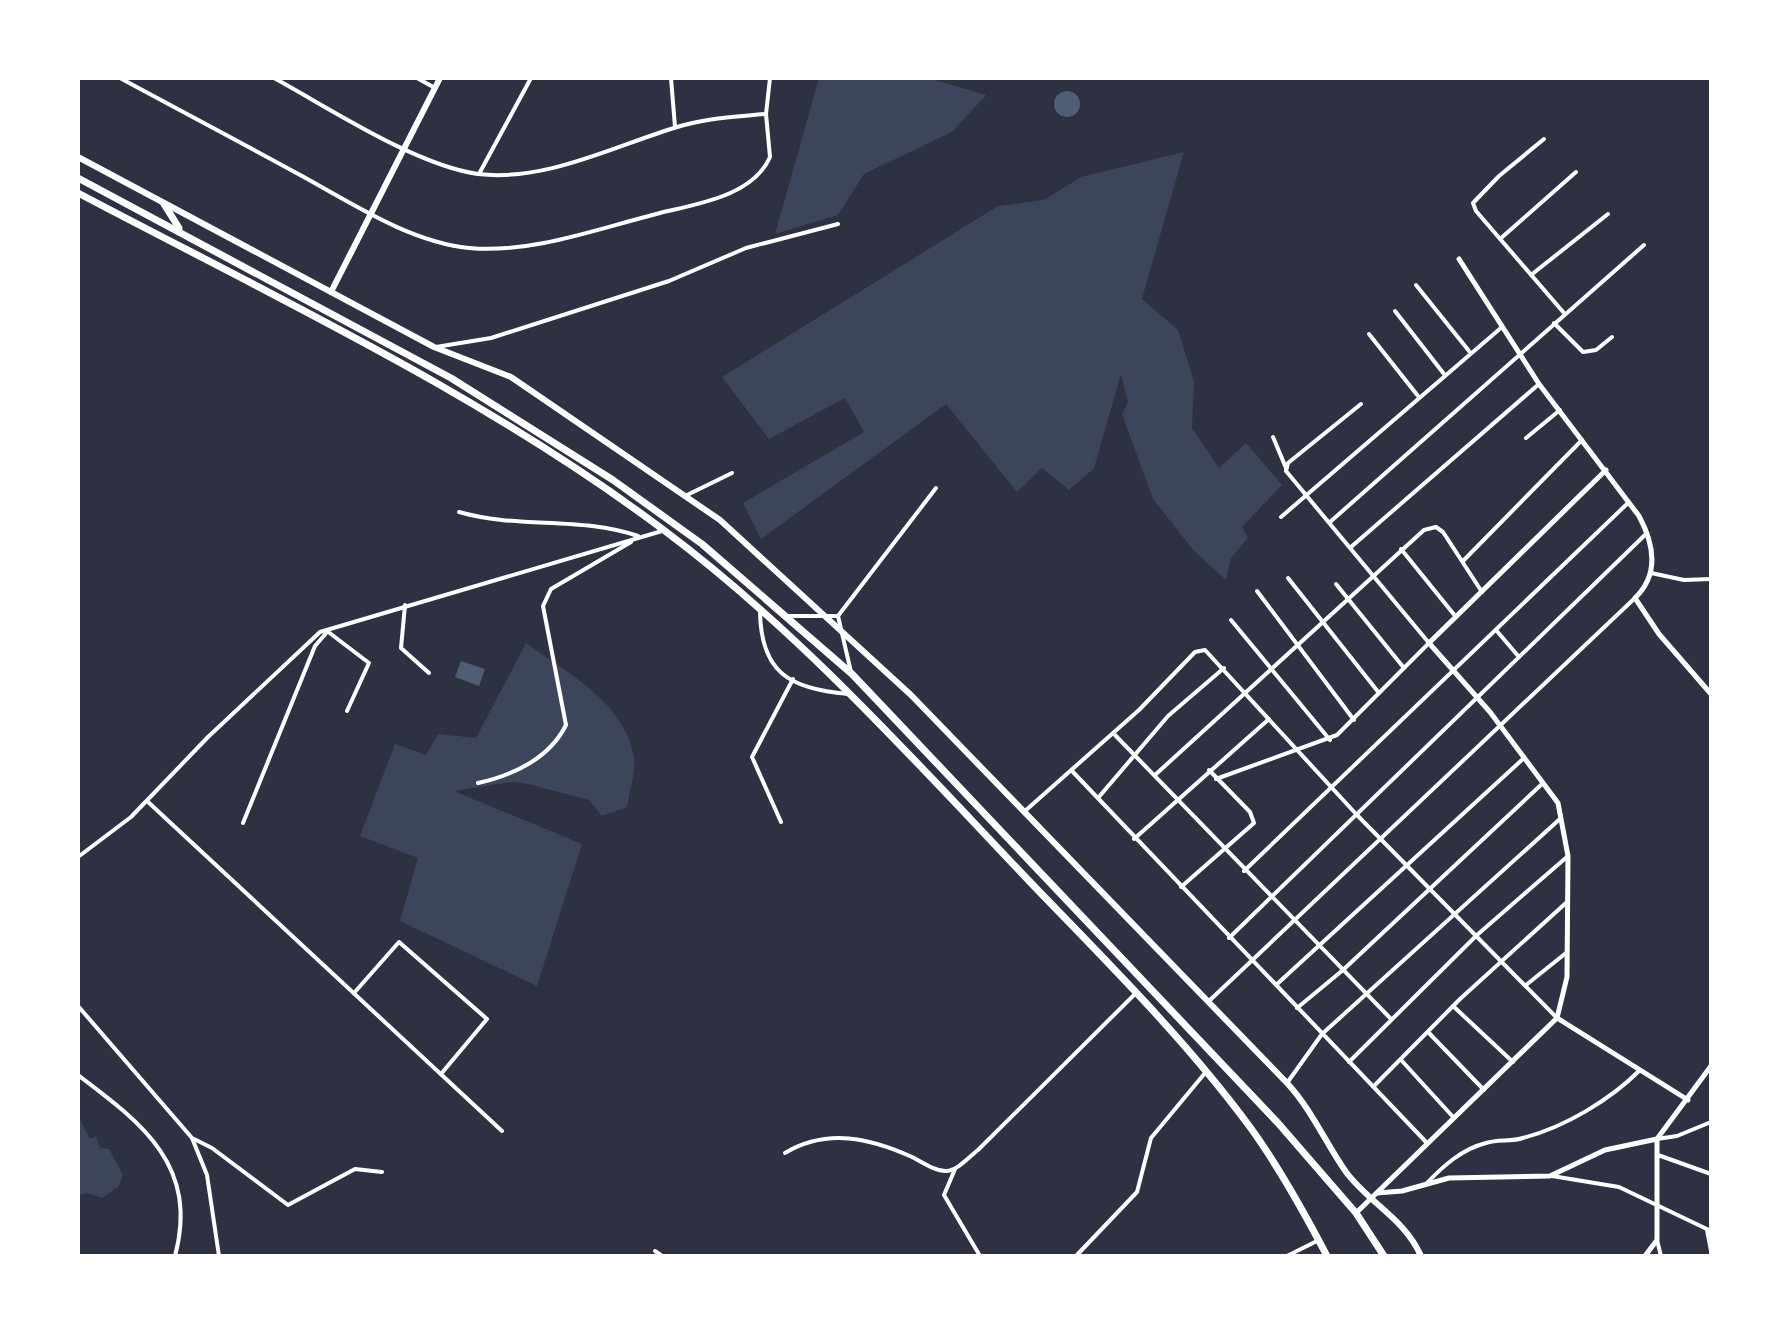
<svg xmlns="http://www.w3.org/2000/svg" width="1789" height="1334" font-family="Jost,sans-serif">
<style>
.green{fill:#3c4559}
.water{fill:#4f5d75}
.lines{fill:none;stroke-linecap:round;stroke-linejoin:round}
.minor{stroke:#fff;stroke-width:4}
.tertiary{stroke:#fff;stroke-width:5}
.secondary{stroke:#fff;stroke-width:6}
.trunk{stroke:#fff;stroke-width:7}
</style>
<rect width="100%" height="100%" fill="#2d3142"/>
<g class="green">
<path d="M819,78H928L986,95L952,132L864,174L838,215L775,234Z"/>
<path d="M1184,152L1142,299L1178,330L1194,381L1192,428L1219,468L1246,443L1282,485L1242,527L1248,538L1231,558L1226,580L1193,550L1153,499L1122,414L1128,402L1121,374L1094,468L1069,490L1042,468L1017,492L946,404L761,539L743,503L864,432L845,398L769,439L722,377L998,206L1044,200L1081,177Z"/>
<path d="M526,643C565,671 627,704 634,758C636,772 629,792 627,807L602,816L589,800L528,784L511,782L454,791L582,844L537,986L400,921L418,858L360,836L395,744L426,755L438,734L476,738Z"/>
<path d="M78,1116L90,1139L96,1136L100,1148L109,1149L123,1175L118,1187L102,1198L87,1193L78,1195Z"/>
</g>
<g class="water">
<circle cx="1067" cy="104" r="13"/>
<path d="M461,661L485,669L479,686L455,677Z"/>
</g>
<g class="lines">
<g class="minor">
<path d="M120,78C181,111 242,143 302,176C353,204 410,242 469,248C532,254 600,228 660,213C697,204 753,196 770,157L766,114L770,78"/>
<path d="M274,78C331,109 415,165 478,174C545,182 612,147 674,128C704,118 734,117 765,114"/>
<path d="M417,78L435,88"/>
<path d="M671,78L675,127"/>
<path d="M1544,139L1499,176L1473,203L1476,211L1564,313"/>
<path d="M479,174L531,78"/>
<path d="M1500,239L1576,172"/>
<path d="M1531,275L1608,214"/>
<path d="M1416,285L1469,351"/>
<path d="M1395,311L1444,374"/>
<path d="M1554,323L1583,352L1596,350L1612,337"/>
<path d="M1369,334L1418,396"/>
<path d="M436,347L491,338L669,281L746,248L838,224"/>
<path d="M1273,437L1286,468"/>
<path d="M1526,438L1560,410"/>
<path d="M685,496L732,473"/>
<path d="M459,512C518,529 581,516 638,536"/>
<path d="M1281,517L1502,327"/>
<path d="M1330,522L1644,245"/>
<path d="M1351,547L1539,384"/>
<path d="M1401,549L1456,617"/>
<path d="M1463,561L1582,440"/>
<path d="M1651,573L1684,580L1711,579"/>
<path d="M1288,578L1379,693"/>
<path d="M1336,584L1404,668"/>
<path d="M1257,591L1354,720"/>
<path d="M405,605L401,648L429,673"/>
<path d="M760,612C761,673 790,689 848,694"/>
<path d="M788,616H838"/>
<path d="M1231,620L1330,740"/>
<path d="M1496,630L1519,657"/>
<path d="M327,631L369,663L347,711"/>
<path d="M851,672L838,616L936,488"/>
<path d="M1114,734L1391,1019"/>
<path d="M1072,771L1427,1143"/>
<path d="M1155,775L1424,530L1436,527L1443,532L1482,592"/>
<path d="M1216,779L1337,735L1429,643L1286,471L1288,463L1361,404"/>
<path d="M478,783C513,775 549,759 566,725L543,606L551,589L631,542"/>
<path d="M1098,798L1168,716L1224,668"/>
<path d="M147,801L502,1131"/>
<path d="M1025,811L1139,710L1195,652L1205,650L1356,814L1557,1018"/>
<path d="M781,822L752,757L793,679"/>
<path d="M243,823L315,646L328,631"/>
<path d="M1134,839L1269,719"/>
<path d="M78,857L131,817L208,737L320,632L662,531"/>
<path d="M1244,871L1629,502"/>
<path d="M1181,887L1254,823L1250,812L1209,770"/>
<path d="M1229,938L1647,533"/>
<path d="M1276,985L1524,758"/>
<path d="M1526,985L1566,953"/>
<path d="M354,993L399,942L487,1019L441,1074"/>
<path d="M1209,1001L1635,598"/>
<path d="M78,1006L192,1138L207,1175L219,1256"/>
<path d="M1453,1006L1513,1062"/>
<path d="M1297,1008L1343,970L1543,783"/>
<path d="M1428,1032L1484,1090"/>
<path d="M1402,1061L1454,1118"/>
<path d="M1349,1062L1477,935L1568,856"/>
<path d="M78,1075C143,1124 199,1166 175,1256"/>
<path d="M1287,1083L1322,1034L1561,818"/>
<path d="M1374,1086L1460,999L1567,902"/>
<path d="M194,1139L212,1148L288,1205L355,1169L382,1172"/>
<path d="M1657,1139L1677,1136L1711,1122"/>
<path d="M785,1153C827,1128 870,1138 912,1157C922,1162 936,1172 947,1171C958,1170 969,1157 978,1150L1136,993"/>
<path d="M1658,1155L1711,1174"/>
<path d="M955,1169L944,1195L980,1256"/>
<path d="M1552,1176L1619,1187L1711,1231"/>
<path d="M1426,1184C1443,1166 1462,1149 1486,1143C1498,1139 1511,1142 1523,1138C1565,1127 1610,1100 1640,1070"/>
<path d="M1707,1230L1711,1251"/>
<path d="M1657,1240L1661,1256"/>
<path d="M655,1251L662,1256"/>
<path d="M1076,1256L1137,1192L1151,1138L1205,1073"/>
<path d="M1287,1256L1319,1240"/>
</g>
<g class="tertiary">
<path d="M1459,259L1539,384L1639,516C1654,544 1660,574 1635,598L1659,634L1711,694"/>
<path d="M1557,1018L1688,1100"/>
<path d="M1377,1193L1402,1191L1449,1178L1550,1176L1605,1150L1657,1139"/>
<path d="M1356,1213L1557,1018L1567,977L1568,856L1558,803L1490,712L1429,643L1606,470"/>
<path d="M1645,1256L1657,1240V1139L1711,1066"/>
</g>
<g class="secondary">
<path d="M78,157L434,347L511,377L720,520L911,695L1287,1083C1312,1110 1325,1142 1346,1172C1369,1203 1405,1219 1421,1256"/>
<path d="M331,292L440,78"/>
</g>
<g class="trunk">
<path d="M78,178L451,378L613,480L702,544L852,674L1278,1123L1356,1213L1384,1256"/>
<path d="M78,193C277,298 484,395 665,531C801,633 915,761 1032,884C1107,962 1186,1040 1250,1127C1279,1167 1304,1212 1327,1256"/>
<path d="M164,204L179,228"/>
</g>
</g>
<rect width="1789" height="1334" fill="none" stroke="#ffffff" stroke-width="160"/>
</svg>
